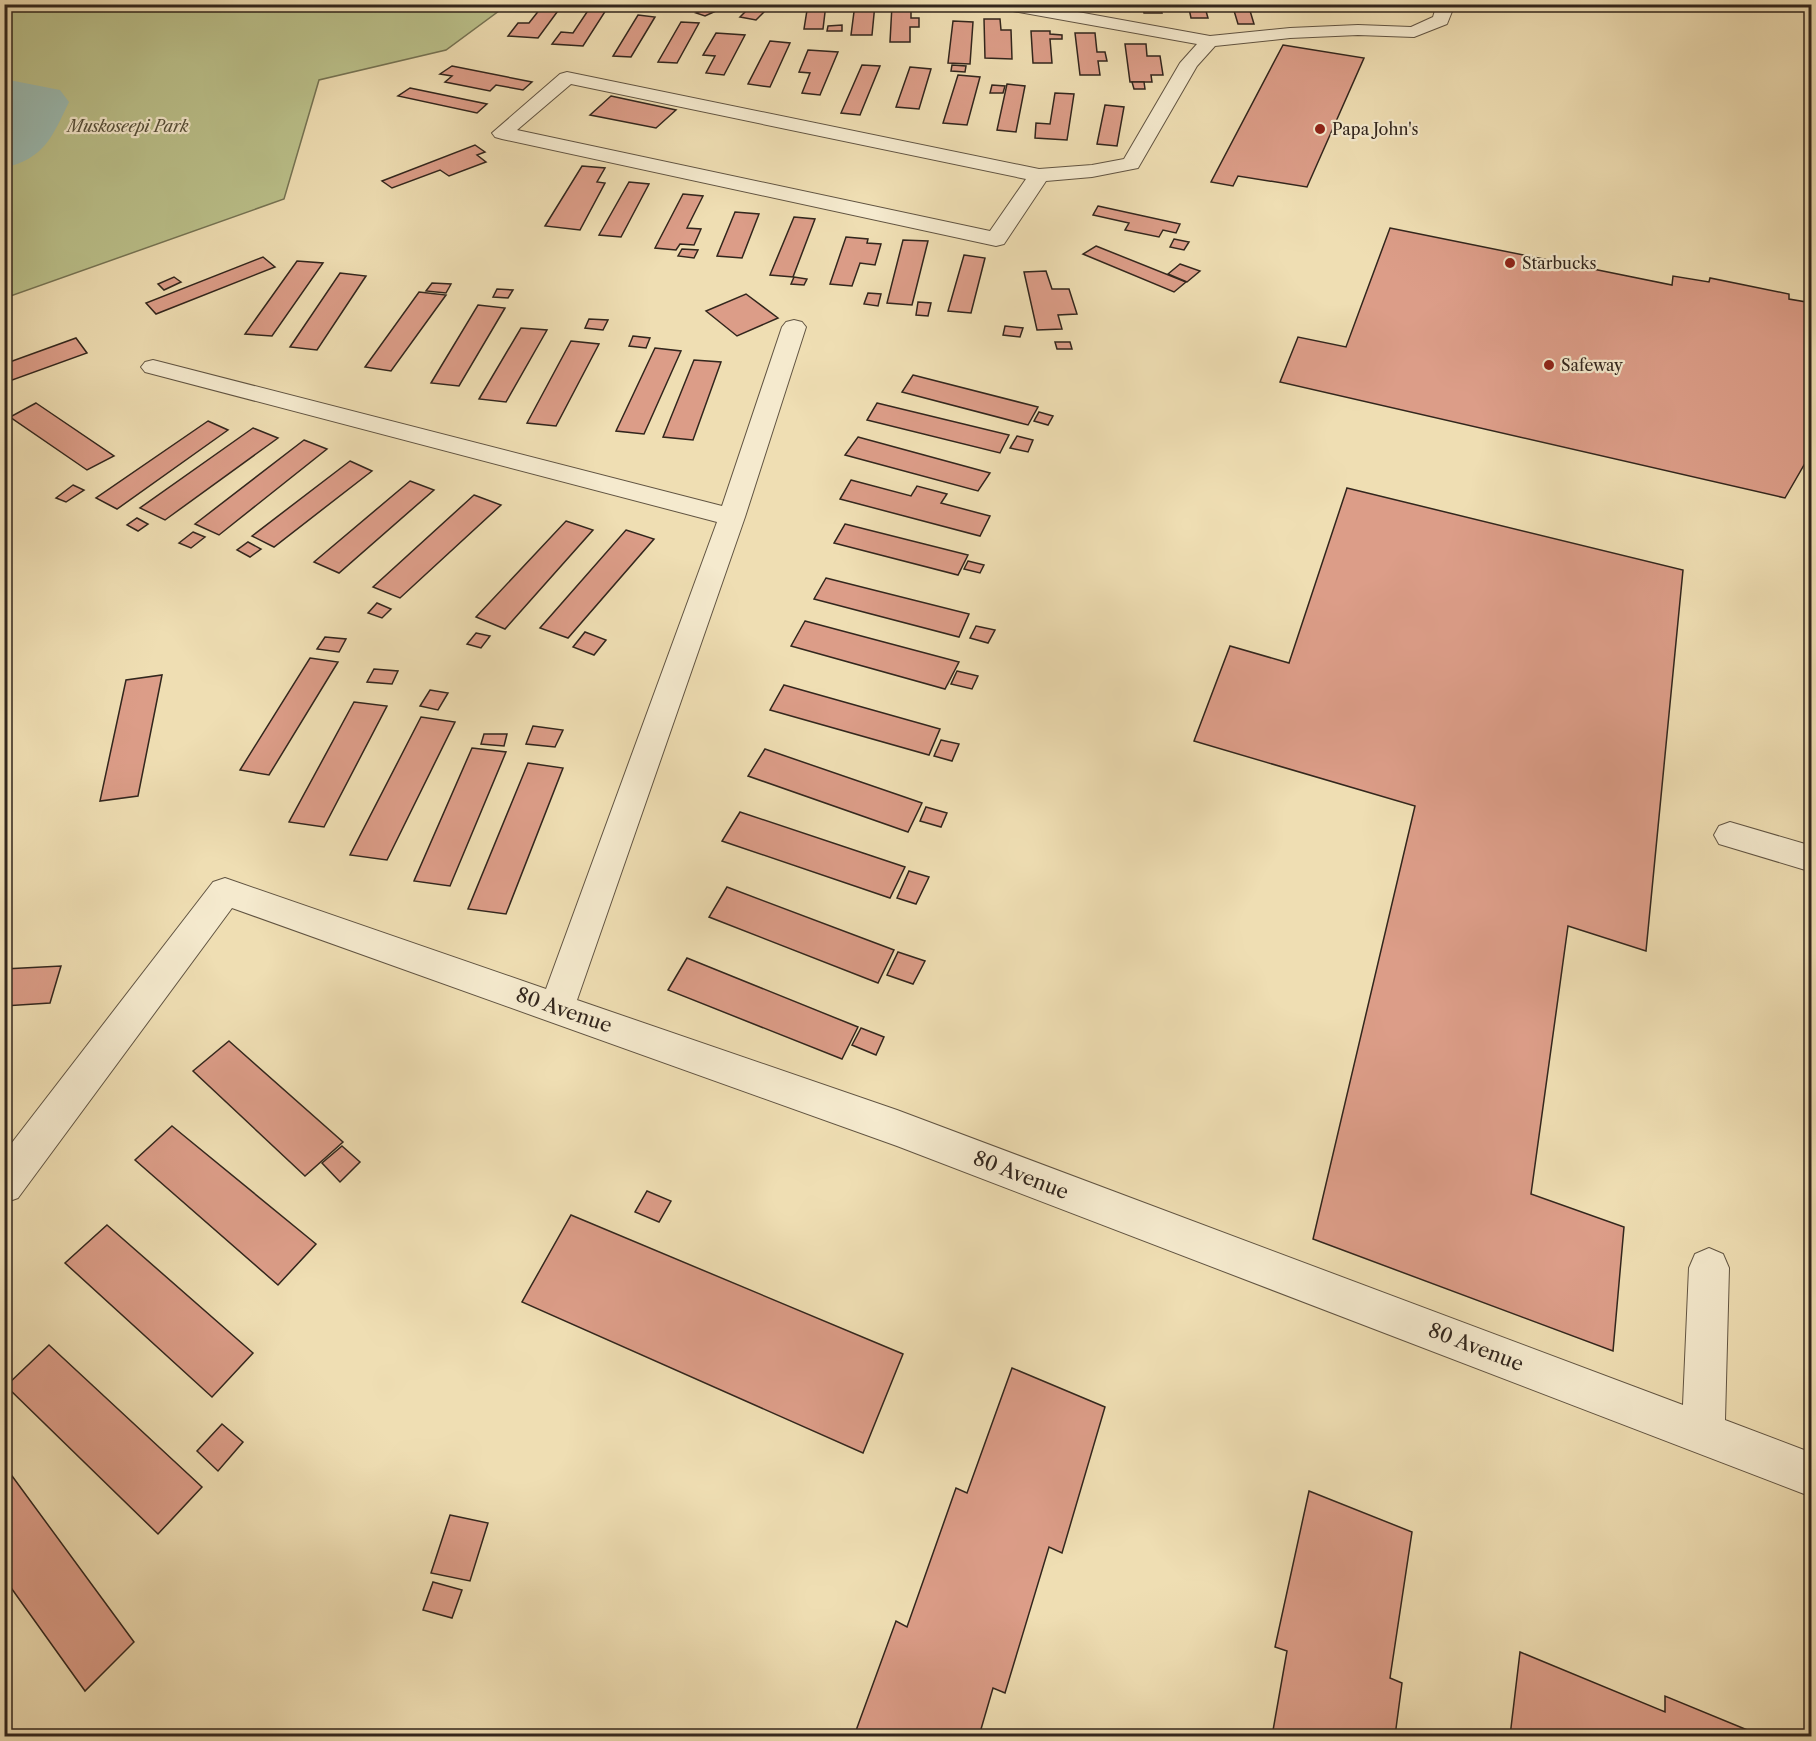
<svg xmlns="http://www.w3.org/2000/svg" width="1816" height="1741" font-family="'Libre Caslon Text',serif">
<style>
.green{fill:#bbc18b;stroke:#767454;stroke-width:1.5}
.lines{fill:none;stroke-linecap:round;stroke-linejoin:round}
.river{fill:#9bbbb2;fill-rule:evenodd}
.building{fill:#dc9d88;stroke:#32261d;stroke-width:1.5}
.minor-casing{stroke:#615442;stroke-width:2}
.minor{fill:#f5eace;fill-rule:evenodd}
.poi-dot{fill:#8f2418;stroke:#f5eace;stroke-width:2}
.labels{text-anchor:middle;dominant-baseline:central;stroke-width:4.5;stroke-linejoin:round;paint-order:stroke}
.far-park-label{font-size:16px;font-style:italic;fill:#544d38;stroke:#f5eace}
.far-poi-label{font-size:16px;fill:#32261d;stroke:#f5eace;text-anchor:start}
.street-label{font-size:20px;fill:#32261d;stroke:#f5eace}
</style>
<rect width="100%" height="100%" fill="#efdeb3"/>
<filter id="stains"><feTurbulence type="fractalNoise" baseFrequency=".00333" numOctaves="4"/><feColorMatrix values="0 0 0 0 .2 0 0 0 0 .09 0 0 0 0 .02 0 0 0 .5 -.17"/></filter>
<radialGradient id="worn" r=".72"><stop offset=".6" stop-color="#630" stop-opacity="0"/><stop offset="1" stop-color="#630" stop-opacity=".3"/></radialGradient>
<path class="green" d="M4,5L5,4L507,5L446,50L319,80L284,199L5,298Z"/>
<g class="lines">
<path class="river" d="M4,79L60,90L69,102C52,137 45,158 4,168V119L8,112H4Z"/>
</g>
<g class="building">
<path d="M544,4H563L538,38L508,36L518,23H529Z"/>
<path d="M753,4H772L756,20L740,17Z"/>
<path d="M808,4H826L823,29H804Z"/>
<path d="M855,4H875L872,35H851Z"/>
<path d="M1142,4H1160L1162,13H1144Z"/>
<path d="M1188,4H1204L1208,18H1191Z"/>
<path d="M1232,4H1248L1254,24H1238Z"/>
<path d="M892,5H911V18H919V27H910V42H890Z"/>
<path d="M591,6L608,7L583,46L552,44L561,32L573,33Z"/>
<path d="M708,8L716,11L705,16L696,13Z"/>
<path d="M638,15L655,17L631,57L613,56Z"/>
<path d="M984,19H1000L1001,30H1011L1012,59L985,58Z"/>
<path d="M953,21L973,22L970,64L948,63Z"/>
<path d="M681,22L699,23L677,63L658,62Z"/>
<path d="M842,25V31H827L828,26Z"/>
<path d="M1031,31H1050V34L1062,35V39H1050L1052,63H1033Z"/>
<path d="M716,33L745,35L724,75L706,73L715,56L703,55Z"/>
<path d="M1075,33H1095L1097,52H1105L1107,61H1098L1100,75H1080Z"/>
<path d="M770,41L790,43L770,87L748,84Z"/>
<path d="M1125,44H1146L1147,56H1160L1163,75H1151L1152,82H1130Z"/>
<path d="M1283,45L1364,58L1307,187L1238,176L1233,186L1211,182Z"/>
<path d="M808,50L838,52L820,95L802,93L810,73L799,72Z"/>
<path d="M862,65L880,66L860,115L841,113Z"/>
<path d="M952,65L966,66L965,72L951,71Z"/>
<path d="M452,66L532,82L523,90L496,85L490,91L445,82L452,76L440,74Z"/>
<path d="M910,67L931,69L919,109L896,107Z"/>
<path d="M958,75L980,77L967,125L943,123Z"/>
<path d="M1132,82H1144L1145,89H1134Z"/>
<path d="M1007,84L1025,86L1016,132L997,130Z"/>
<path d="M992,85L1005,86L1003,93H990Z"/>
<path d="M410,88L487,104L477,113L398,96Z"/>
<path d="M1055,93L1074,94L1067,140L1035,138L1036,123L1050,124Z"/>
<path d="M611,96L676,110L656,128L590,115Z"/>
<path d="M1105,105L1124,107L1117,146L1097,144Z"/>
<path d="M475,145L485,152L477,155L486,162L449,176L440,170L392,188L382,181Z"/>
<path d="M582,166L605,168L597,182L605,183L580,230L545,226Z"/>
<path d="M629,182L649,184L621,237L599,235Z"/>
<path d="M683,194L703,196L687,228L701,229L694,245L680,244L676,250L655,248Z"/>
<path d="M1098,206L1180,224L1176,233L1163,230L1159,237L1125,230L1129,223L1093,215Z"/>
<path d="M735,212L759,214L742,258L717,256Z"/>
<path d="M794,217L815,219L793,277L770,275Z"/>
<path d="M1390,228L1672,285L1673,276L1709,282L1710,278L1789,294V299L1812,303V451L1785,498L1280,382L1298,337L1346,347Z"/>
<path d="M846,237L868,239L867,243L881,244L875,265L860,263L852,286L830,284Z"/>
<path d="M1174,239L1189,242L1184,250L1170,247Z"/>
<path d="M903,240L928,241L912,305L887,303Z"/>
<path d="M1096,246L1186,282L1174,292L1083,254Z"/>
<path d="M682,249L698,250L694,258L678,256Z"/>
<path d="M964,255L985,258L971,313L948,311Z"/>
<path d="M263,257L275,267L156,314L146,303Z"/>
<path d="M297,261L323,263L272,336L245,334Z"/>
<path d="M1180,264L1200,271L1187,282L1168,274Z"/>
<path d="M1046,271L1052,289H1069L1077,314L1058,315L1062,329L1037,330L1024,272Z"/>
<path d="M340,273L366,276L317,350L290,347Z"/>
<path d="M174,277L181,282L164,290L158,284Z"/>
<path d="M794,277L807,279L804,285L791,284Z"/>
<path d="M432,283L451,284L446,293L426,291Z"/>
<path d="M497,289L513,290L508,298L493,297Z"/>
<path d="M419,292L446,295L391,371L365,367Z"/>
<path d="M868,293L881,294L878,306L864,304Z"/>
<path d="M746,294L778,318L737,336L706,311Z"/>
<path d="M918,302L931,303L928,316L916,315Z"/>
<path d="M478,305L505,308L459,386L431,383Z"/>
<path d="M589,319L608,320L603,330L585,328Z"/>
<path d="M1005,326L1023,328L1020,337L1003,335Z"/>
<path d="M521,328L547,330L506,402L479,399Z"/>
<path d="M633,336L650,338L646,348L629,346Z"/>
<path d="M76,338L87,353L4,383V364Z"/>
<path d="M571,341L599,344L556,426L527,423Z"/>
<path d="M1055,342H1070L1072,349H1057Z"/>
<path d="M655,348L681,351L644,434L616,431Z"/>
<path d="M694,360L721,362L693,440L663,437Z"/>
<path d="M913,375L1038,407L1028,425L902,392Z"/>
<path d="M36,403L114,456L87,470L10,417Z"/>
<path d="M877,403L1009,435L1000,453L867,420Z"/>
<path d="M1039,412L1053,416L1048,425L1034,421Z"/>
<path d="M208,421L228,430L117,509L96,498Z"/>
<path d="M253,428L278,438L165,520L140,508Z"/>
<path d="M1017,436L1033,440L1028,452L1010,448Z"/>
<path d="M858,437L990,473L978,491L845,455Z"/>
<path d="M304,440L327,449L219,535L195,524Z"/>
<path d="M350,461L372,471L274,547L252,536Z"/>
<path d="M851,480L911,496L917,486L947,494L941,503L990,516L980,536L840,499Z"/>
<path d="M410,481L434,490L339,573L314,562Z"/>
<path d="M73,485L84,490L66,502L56,498Z"/>
<path d="M1347,488L1683,570L1646,951L1568,926L1531,1194L1624,1227L1613,1351L1313,1239L1415,806L1194,741L1230,646L1289,663Z"/>
<path d="M474,495L501,505L400,598L373,587Z"/>
<path d="M137,518L148,524L138,531L127,525Z"/>
<path d="M566,521L593,530L505,629L476,617Z"/>
<path d="M845,524L968,555L958,575L834,543Z"/>
<path d="M626,530L654,539L568,638L540,628Z"/>
<path d="M193,532L205,537L191,548L179,543Z"/>
<path d="M248,542L261,549L250,557L237,550Z"/>
<path d="M968,561L984,565L980,573L964,569Z"/>
<path d="M826,578L969,614L959,637L814,599Z"/>
<path d="M377,603L391,609L382,618L368,613Z"/>
<path d="M805,621L959,662L945,689L791,646Z"/>
<path d="M976,626L995,630L988,643L970,638Z"/>
<path d="M585,632L606,640L594,655L573,647Z"/>
<path d="M476,633L490,636L481,648L467,644Z"/>
<path d="M325,637L346,639L339,652L317,649Z"/>
<path d="M310,658L338,662L269,775L240,770Z"/>
<path d="M374,669L398,671L392,684L367,682Z"/>
<path d="M957,671L978,676L972,689L951,684Z"/>
<path d="M162,675L138,796L100,801L126,680Z"/>
<path d="M784,685L940,729L929,755L770,710Z"/>
<path d="M430,690L448,693L438,710L420,706Z"/>
<path d="M354,702L387,706L324,827L289,822Z"/>
<path d="M421,717L455,722L387,860L350,855Z"/>
<path d="M533,726L563,730L555,747L526,744Z"/>
<path d="M484,734H507L504,746L481,744Z"/>
<path d="M941,740L959,744L952,761L934,756Z"/>
<path d="M472,748L506,752L450,886L414,881Z"/>
<path d="M765,749L922,803L908,832L748,776Z"/>
<path d="M528,763L563,768L506,914L468,909Z"/>
<path d="M926,807L947,813L941,827L920,821Z"/>
<path d="M740,812L905,867L890,898L722,841Z"/>
<path d="M909,871L929,877L916,904L897,898Z"/>
<path d="M727,887L894,950L878,983L709,917Z"/>
<path d="M898,952L925,961L913,984L887,975Z"/>
<path d="M687,958L858,1027L842,1059L668,990Z"/>
<path d="M61,966L50,1003L4,1006V969Z"/>
<path d="M861,1028L884,1037L876,1055L852,1045Z"/>
<path d="M229,1041L343,1142L305,1176L193,1071Z"/>
<path d="M172,1126L316,1244L278,1285L135,1160Z"/>
<path d="M342,1146L360,1162L340,1182L322,1163Z"/>
<path d="M647,1191L671,1201L659,1222L635,1212Z"/>
<path d="M571,1215L903,1354L863,1453L522,1302Z"/>
<path d="M107,1225L253,1353L212,1397L65,1263Z"/>
<path d="M49,1345L202,1487L158,1534L6,1386Z"/>
<path d="M1012,1368L1105,1407L1062,1553L1049,1547L1005,1693L993,1688L979,1736H854L896,1621L907,1627L956,1488L967,1493Z"/>
<path d="M222,1424L243,1442L218,1471L197,1451Z"/>
<path d="M4,1465L134,1642L85,1691L4,1578Z"/>
<path d="M1309,1491L1412,1532L1390,1678L1402,1683L1395,1736H1272L1287,1651L1275,1647Z"/>
<path d="M450,1515L488,1523L470,1581L431,1573Z"/>
<path d="M433,1582L462,1590L452,1618L423,1610Z"/>
<path d="M1520,1652L1665,1712V1696L1762,1736H1510Z"/>
</g>
<g class="lines">
<g class="minor-casing">
<g id="minor">
<path d="M994,4H1034L1210,36L1290,28L1358,25L1411,27L1433,17L1437,4H1455L1447,24L1414,37L1358,35L1290,38L1215,46L1197,66L1138,168L1092,177L1046,181L1004,244L996,246L502,139L495,137L492,133L560,74L567,72L1039,169L1092,165L1124,159L1180,63L1197,44L1002,9ZM571,84L1026,179L990,231L517,130Z"/>
<path d="M794,320L802,322L806,327L745,517L577,1000L897,1110L1683,1405L1689,1268L1695,1254L1709,1248L1723,1254L1729,1268L1725,1420L1812,1453V1497L897,1146L232,908L18,1198L4,1203V1153L213,882L225,878L546,989L717,522L145,372L141,367L145,362L153,360L161,362L722,506L782,327L786,322Z"/>
<path d="M1730,822L1812,846V872L1719,844L1714,835L1719,826Z"/>
</g>
</g>
<use href="#minor" class="minor"/>
</g>
<g class="poi-dot">
<circle cx="1320" cy="129" r="6"/>
<circle cx="1510" cy="263" r="6"/>
<circle cx="1549" cy="365" r="6"/>
</g>
<g class="labels">
<g class="far-park-label">
<text x="128" y="126">Muskoseepi Park</text>
</g>
<g class="far-poi-label">
<text x="1332" y="129">Papa John's</text>
<text x="1522" y="263">Starbucks</text>
<text x="1561" y="365">Safeway</text>
</g>
<g class="street-label">
<text transform="translate(564 1010) rotate(19)">80 Avenue</text>
<text transform="translate(1021 1175) rotate(21)">80 Avenue</text>
<text transform="translate(1476 1347) rotate(21)">80 Avenue</text>
</g>
</g>
<rect width="1816" height="1741" fill="none" stroke="#efdeb3" stroke-width="24"/>
<rect x="6" y="6" width="1804" height="1729" fill="none" stroke="#32261d" stroke-width="3"/>
<rect x="12" y="12" width="1792" height="1717" fill="none" stroke="#32261d" stroke-width="1.5"/>
<rect width="100%" height="100%" filter="url(#stains)"/>
<rect width="100%" height="100%" fill="url(#worn)"/>
</svg>
